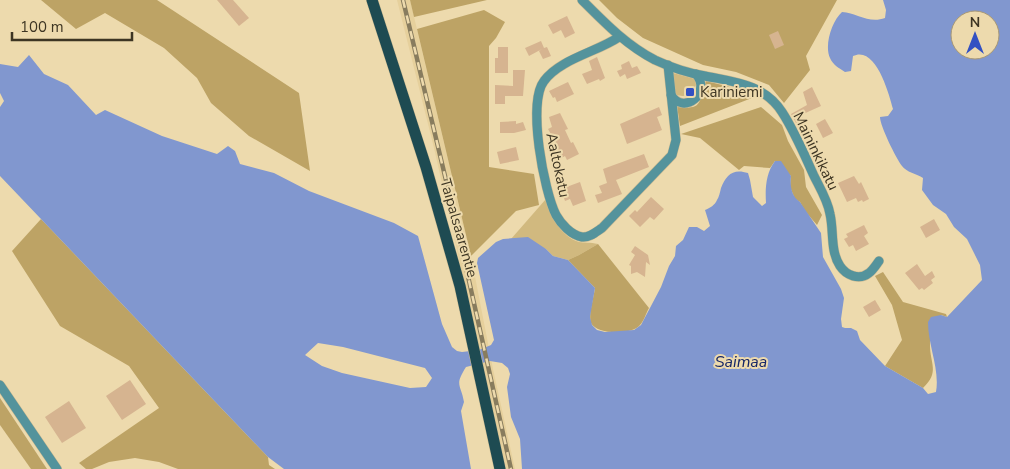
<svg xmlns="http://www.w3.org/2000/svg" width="1010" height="469" font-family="'Nunito Sans',sans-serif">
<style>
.built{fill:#e6d09c}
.green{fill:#d1b97f}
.forest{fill:#bda365}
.water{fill:#8197cf;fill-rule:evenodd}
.building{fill:#d6b490}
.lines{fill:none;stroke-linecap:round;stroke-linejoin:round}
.minor-casing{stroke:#cab991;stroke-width:10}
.major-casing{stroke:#cab991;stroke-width:12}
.minor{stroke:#54939c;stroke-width:9}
.major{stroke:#1e4b52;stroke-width:11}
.rail-casing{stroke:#887c5e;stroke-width:4.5}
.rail{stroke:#eddaad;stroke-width:2.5;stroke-dasharray:8;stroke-linecap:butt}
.poi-dot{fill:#3351c2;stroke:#eddaad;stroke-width:2}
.labels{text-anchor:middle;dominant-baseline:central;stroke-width:4;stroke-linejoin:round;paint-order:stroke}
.poi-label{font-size:15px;fill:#3d3523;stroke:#eddaad;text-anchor:start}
.street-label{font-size:15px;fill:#3d3523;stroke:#eddaad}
.water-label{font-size:16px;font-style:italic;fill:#142566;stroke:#eddaad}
</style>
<rect width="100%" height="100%" fill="#eddaad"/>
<path class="built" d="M397,0H410L471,256L493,369L515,469H506L434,148Z"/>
<g class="green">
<path d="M673,73L695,79L696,85C692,94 685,99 675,94Z"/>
<path d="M546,199C552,216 560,236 579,242C584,243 590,242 598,244L579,255L568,260L553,256L546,249L511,239Z"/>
</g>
<g class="forest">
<path d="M41,0H157L299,93L310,171L249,136L211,103L197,78L164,48L105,13L76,29Z"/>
<path d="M410,0H487L414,17Z"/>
<path d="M599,0H837L806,56L810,70L784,103L769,85L736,72L703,65L643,38L617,18Z"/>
<path d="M484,10L505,22L496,38L489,46V167L534,174L539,205L516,211L471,256L417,29Z"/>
<path d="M706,81L750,92L757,96L680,126L677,106C705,112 698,99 706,81Z"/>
<path d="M761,107L782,125L788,141L804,170L806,187L822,215L817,225L805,211L800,202L795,199L790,187L791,176L775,161L770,168L744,166L739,170L700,138L681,134Z"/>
<path d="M41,219L268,457L269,465L275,469H178L159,462L135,458L109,462L92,469H86L79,463L159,408L129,366L60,326L12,251Z"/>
<path d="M598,244L649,308C646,313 644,321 640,325C632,335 597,335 591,323C588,315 594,297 595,288L568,260L579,255Z"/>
<path d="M883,272L903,302L946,314L947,317L941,315C937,324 929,336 930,345C930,364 940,372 923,388L885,366L902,340L892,305L875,276Z"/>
<path d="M0,398L47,469H31L0,425Z"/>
</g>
<path class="water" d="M883,0H1010V469H522L520,439L511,417L507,387L510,374L508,368L502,363L490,361L466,367C454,386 461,384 464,402L461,411L471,469H284L268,457L0,176V107L4,101L0,93V64L18,67L29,55L44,74L68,85L96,115L105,110L162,136L217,154L228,146L235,151L240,164L274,173L309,191L394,223L418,236L442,324L452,347L457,351L462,352L479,350L491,345L494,340L477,263L478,258L496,242L503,239L528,237L546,249L553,256L568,260L595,288L590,317L592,325L597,330L605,332L634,330L641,325L661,287L669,266L675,256L676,246L683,240L689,227H697L704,231L710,226L705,210C710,208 715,205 717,200C719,197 720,192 721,188C726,175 733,168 748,173L750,180L753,197L762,206L766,203C765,188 766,173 775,161H781L791,176C790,186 791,196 800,202L821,233L823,257L841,289L844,298L841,319L842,327L845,328H851L857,331L860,340L885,366L923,388L928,394L936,392C940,369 928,346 928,322L931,317L941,315L947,317L982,280L980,265L967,239L954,227L946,214L933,205L922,190L923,178C917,174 906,172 902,166C896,158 880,126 880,117L888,116L893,109C889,94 876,45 853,56L851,71L845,72C839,68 833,65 830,58C824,45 832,21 842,12C857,13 869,24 885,18L886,10ZM960,20H990V50H960ZM318,343L343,347L425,368L432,378L426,387L410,388L342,373L322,366L305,355Z"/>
<g class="building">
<path d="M217,0H233L249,18L239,26Z"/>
<path d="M567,16L575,33L565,38L561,30L553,34L548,25Z"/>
<path d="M778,31L784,45L775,49L769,35Z"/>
<path d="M541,41L544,48L547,47L551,56L543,59L539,51L542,49L529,56L525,48Z"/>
<path d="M498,47H508V73H495V58H498Z"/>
<path d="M597,57L605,78L600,81L599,79L587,84L582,74L592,70L589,61Z"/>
<path d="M629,61L632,68L637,66L641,73L627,79L625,74L620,77L617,71L622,69L621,65Z"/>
<path d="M513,70H525L523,96H505V104H495V85L513,86Z"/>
<path d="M568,82L574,94L557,102L555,97L553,98L549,91Z"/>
<path d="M812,87L821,106L801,115L808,128L801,132L791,114L807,105L803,92Z"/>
<path d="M659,107L662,115L657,117L662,130L627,144L620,124Z"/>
<path d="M560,113L568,129L565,130L571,143L573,142L579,154L567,160L565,156L554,162L547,148L556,143L548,129L552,127L549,117Z"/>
<path d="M825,119L833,133L823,138L816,124Z"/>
<path d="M516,121V124L523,122L526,130L514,133H500V122Z"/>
<path d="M516,147L519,160L500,164L497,152Z"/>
<path d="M644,154L649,167L616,180L622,194L598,203L595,195L602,193L599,186L607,183L603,169Z"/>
<path d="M854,176L859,184L861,182L869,199L863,202L862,200L858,202L856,198L847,202L838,183Z"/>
<path d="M580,182L586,201L573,206L570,199L565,201L561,189Z"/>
<path d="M651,197L664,209L654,220L650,217L640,227L629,216L635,210L637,212Z"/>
<path d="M934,219L940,230L926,238L920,227Z"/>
<path d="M864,225L868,233L864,236L869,244L856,251L853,245L849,247L844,239L848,237L846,234Z"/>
<path d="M635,246L648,255L650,265L646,262L645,277L637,272L631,274V266L629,265L635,255L631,252Z"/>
<path d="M917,264L925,276L932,271L935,277L931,280L933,283L924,290L922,288L919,290L905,273Z"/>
<path d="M875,300L881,310L869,317L863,307Z"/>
<path d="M130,380L146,404L122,420L106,396Z"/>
<path d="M69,401L86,428L62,443L45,417Z"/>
</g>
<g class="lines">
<g class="minor-casing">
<g id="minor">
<path d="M582,0C604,22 626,45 655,60C670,67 688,73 705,76C734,82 764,84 782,112C795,132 804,154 814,176C820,188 828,201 830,214C834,231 830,251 840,266C846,275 859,281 869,273C873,270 876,265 879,261"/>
<path d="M619,37C597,52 560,59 544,81C527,103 544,191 556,215C561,224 571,235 582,237C589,238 596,232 602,228L672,155L676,140L668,65"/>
<path d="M671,95C684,116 712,92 696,74"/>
<path d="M0,385L57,469"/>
</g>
</g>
<g class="major-casing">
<path id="major" d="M372,0L426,167L460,286L500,469"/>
</g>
<use href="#minor" class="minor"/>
<use href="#major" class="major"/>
<g class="rail-casing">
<path id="rail" d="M403,0L455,218L511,469"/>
</g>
<use href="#rail" class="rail"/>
</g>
<rect class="poi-dot" x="685" y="87" width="10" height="10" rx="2.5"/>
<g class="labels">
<g class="poi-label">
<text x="700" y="92">Kariniemi</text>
</g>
<g class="street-label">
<text transform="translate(816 151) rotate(64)">Maininkikatu</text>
<text transform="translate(558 165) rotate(78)">Aaltokatu</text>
<text transform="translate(459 228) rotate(74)">Taipalsaarentie</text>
</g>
<g class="water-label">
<text x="741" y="362">Saimaa</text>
</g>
</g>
<g transform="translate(975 35)"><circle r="24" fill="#eddaad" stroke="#a79876"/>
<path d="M0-4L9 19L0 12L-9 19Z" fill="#3351c2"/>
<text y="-8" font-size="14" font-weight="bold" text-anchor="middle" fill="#3d3523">N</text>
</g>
<path d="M12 32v8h120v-8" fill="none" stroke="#3d3523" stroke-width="2.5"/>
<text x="20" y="32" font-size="15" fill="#3d3523" stroke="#eddaad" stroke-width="4" paint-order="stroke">100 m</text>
</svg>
